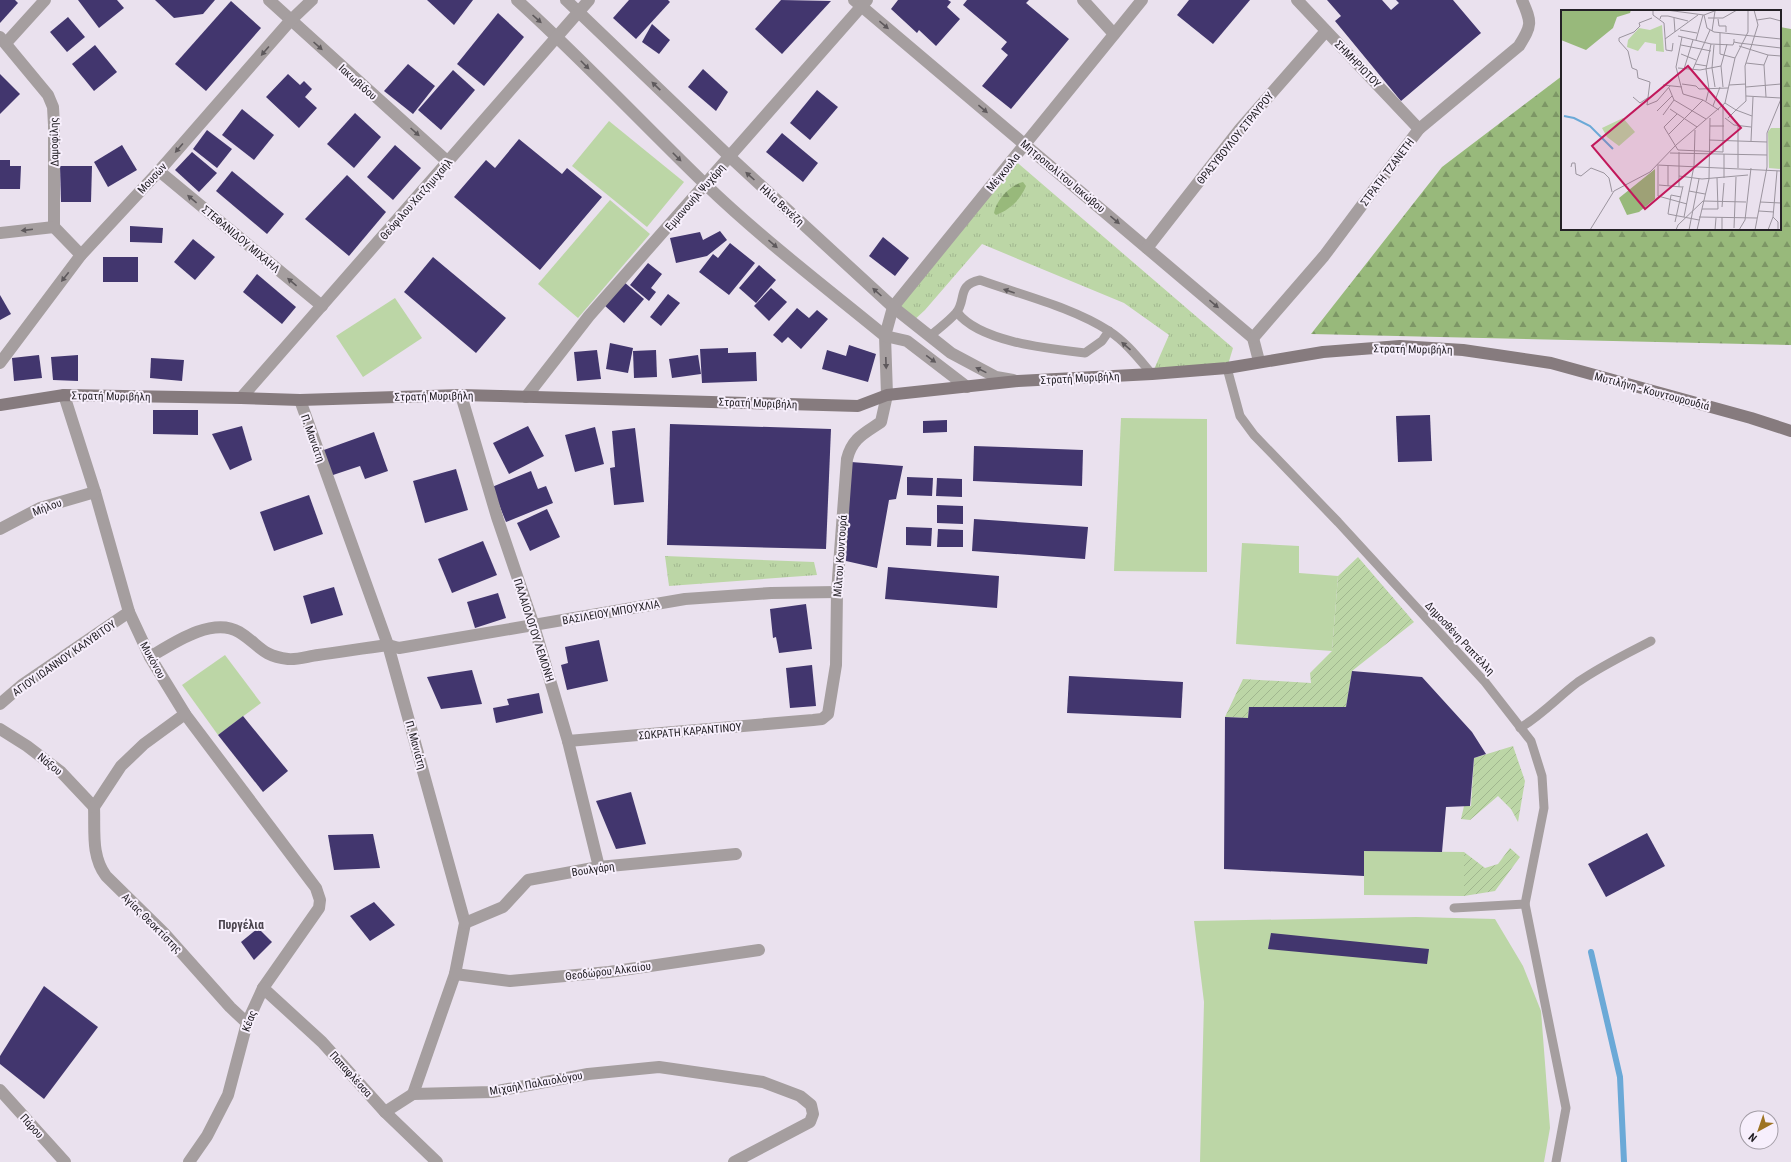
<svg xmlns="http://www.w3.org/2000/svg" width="1791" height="1162" viewBox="0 0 1791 1162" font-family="'Roboto Condensed',sans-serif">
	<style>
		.grass { fill: url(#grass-tufts) }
		.forest { fill: url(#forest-firs) }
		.park { fill: #bcd6a6 }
		.garden { fill: url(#garden-furrows) }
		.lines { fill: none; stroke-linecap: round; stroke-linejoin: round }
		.stream { stroke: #6ba9d7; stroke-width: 6 }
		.building { fill: #42366e }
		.lane { stroke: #a59e9f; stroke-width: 9 }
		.street { stroke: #a59e9f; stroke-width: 12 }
		.secondary { stroke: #867b7e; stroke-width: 12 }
		.oneway { fill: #5e595c }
		.labels { text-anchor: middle; stroke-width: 4; stroke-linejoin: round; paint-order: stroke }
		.street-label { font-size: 11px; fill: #242126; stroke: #f7effc }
		.neighbourhood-label { font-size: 12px; font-weight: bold; fill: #4b444e; stroke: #f7effc }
		.inset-river { fill: none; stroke: #6ba9d7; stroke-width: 2 }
		.inset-road { fill: none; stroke: #9b949e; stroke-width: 1 }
		.view { fill: #c2185b; fill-opacity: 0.15; stroke: #c2185b; stroke-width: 2 }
		.inset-edge { fill: none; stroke: #242126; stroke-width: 2 }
	</style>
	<defs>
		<pattern id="grass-tufts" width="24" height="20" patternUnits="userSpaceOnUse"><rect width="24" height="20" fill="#bcd6a6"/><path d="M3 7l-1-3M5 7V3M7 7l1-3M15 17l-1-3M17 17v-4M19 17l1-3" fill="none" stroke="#a1b78f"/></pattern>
		<pattern id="forest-firs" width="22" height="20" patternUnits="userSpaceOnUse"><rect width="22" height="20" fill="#98b97b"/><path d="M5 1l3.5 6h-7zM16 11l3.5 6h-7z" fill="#7c9665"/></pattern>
		<pattern id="garden-furrows" width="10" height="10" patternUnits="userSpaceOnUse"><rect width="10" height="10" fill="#bcd6a6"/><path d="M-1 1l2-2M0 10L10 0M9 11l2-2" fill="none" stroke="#a1b78f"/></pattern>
	</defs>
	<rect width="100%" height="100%" fill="#eae1ee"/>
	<g class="grass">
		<polygon points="1013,159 1233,348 1227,368 1152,374 1169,335 1124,303 982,244 925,310 912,322 893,307"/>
		<polygon points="665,556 814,562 817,575 669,586"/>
	</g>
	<g class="forest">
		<polygon points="1596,9 1677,11 1594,11"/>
		<polygon points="1780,27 1791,29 1791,345 1311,334 1442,167 1562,76 1562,229 1780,229"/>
		<path d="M1023,182L1026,186C1020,200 1011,209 996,215L994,213C996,200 1010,185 1023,182Z"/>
	</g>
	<g class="park">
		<polygon points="609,121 684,182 647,227 572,166"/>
		<polygon points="610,200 650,234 578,318 538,284"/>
		<polygon points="395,298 422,338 363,377 336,336"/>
		<polygon points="1121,418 1207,419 1207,572 1114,571"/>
		<polygon points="1242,543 1299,546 1299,573 1338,576 1332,651 1236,644"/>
		<polygon points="225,655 261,703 218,735 182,685"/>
		<polygon points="1364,851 1464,852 1464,896 1364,895"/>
		<polygon points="1416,917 1495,919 1523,966 1541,1011 1550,1128 1544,1162 1200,1162 1204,1002 1194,921"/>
	</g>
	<g class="garden">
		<polygon points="1358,557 1414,622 1352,671 1346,707 1249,707 1248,718 1225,717 1243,679 1311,683 1310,673 1332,651 1338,576"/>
		<polygon points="1513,746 1525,781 1518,822 1511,809 1498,796 1470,820 1461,819 1464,806 1471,806 1474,758"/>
		<polygon points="1510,848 1520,857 1495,891 1464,896 1464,852 1485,868 1498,864"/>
	</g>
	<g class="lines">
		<polyline class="stream" points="1591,952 1620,1077 1624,1162"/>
	</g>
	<g class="building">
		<polygon points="0,0 15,0 18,3 0,23"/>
		<polygon points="78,0 117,0 124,8 99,28"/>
		<polygon points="155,0 215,0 203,14 174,18"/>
		<polygon points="427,0 473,0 454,25"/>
		<polygon points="629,0 668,0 670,2 636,39 613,18"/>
		<polygon points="781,0 831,1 782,54 755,29"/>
		<polygon points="898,0 948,0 951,2 947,7 960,19 936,46 919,30 917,33 891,9"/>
		<polygon points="967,0 1029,0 1026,3 1069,39 1011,109 982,86 1008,55 1001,49 1007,42 963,5"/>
		<polygon points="1189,0 1250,0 1213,44 1177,15"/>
		<polygon points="1327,0 1382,0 1391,10 1399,3 1396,0 1453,0 1481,33 1401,101 1335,21 1341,16"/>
		<polygon points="231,1 261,28 206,91 175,64"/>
		<polygon points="498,13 524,37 484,86 457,64"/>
		<polygon points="68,17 85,37 67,52 50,32"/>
		<polygon points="652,24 670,40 659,54 642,42"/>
		<polygon points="95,45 117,72 94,91 72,64"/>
		<polygon points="408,64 435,86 413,114 384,91"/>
		<polygon points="703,69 728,92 716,111 688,87"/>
		<polygon points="453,70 475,90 441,130 418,110"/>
		<polygon points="0,74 20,94 0,114"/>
		<polygon points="288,74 300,85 304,81 312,89 305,97 317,108 299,128 266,97"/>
		<polygon points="817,90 838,107 810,140 790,123"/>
		<polygon points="242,109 274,135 254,160 222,135"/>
		<polygon points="355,113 381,137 354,168 327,144"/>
		<polygon points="207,130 232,149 217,168 193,149"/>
		<polygon points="782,133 818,163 803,182 766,152"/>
		<polygon points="519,139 562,174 567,168 602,197 540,270 454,197 486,160 495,168"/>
		<polygon points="122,145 137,170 108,187 94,162"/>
		<polygon points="395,145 421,168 393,200 367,177"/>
		<polygon points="192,152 217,173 199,192 175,170"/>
		<polygon points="0,160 10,160 10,166 21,166 20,189 0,189"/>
		<polygon points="60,166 92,166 91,202 61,202"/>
		<polygon points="232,171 284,214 267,234 216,191"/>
		<polygon points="347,175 386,212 349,256 305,219"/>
		<polygon points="130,226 163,228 162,243 130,242"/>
		<polygon points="720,231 727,240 707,256 676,263 670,238 700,232 703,240"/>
		<polygon points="883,237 909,258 895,276 869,256"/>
		<polygon points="193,239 215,257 195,280 174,262"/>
		<polygon points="730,243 755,263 729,295 699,272 713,254 718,258"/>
		<rect x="103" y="257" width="35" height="25"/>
		<polygon points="433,257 506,318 476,353 404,292"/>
		<polygon points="648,263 662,274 651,288 656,292 649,301 630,285"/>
		<polygon points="759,265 776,280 756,303 739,288"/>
		<polygon points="257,274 296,307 282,324 243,292"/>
		<polygon points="624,282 644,299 624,323 604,305"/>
		<polygon points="771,288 787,302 769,321 754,306"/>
		<polygon points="668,294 680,303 661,326 650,317"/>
		<polygon points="0,295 11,314 0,320"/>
		<polygon points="797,308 809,318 817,310 828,319 801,349 788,337 782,343 773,335"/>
		<polygon points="610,343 633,348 628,373 606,369"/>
		<polygon points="849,345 876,354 868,382 822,369 827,350 846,356"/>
		<polygon points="728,348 728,353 756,352 757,381 702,383 700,349"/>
		<polygon points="597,350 601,379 577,381 574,352"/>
		<polygon points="656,350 657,377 634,378 633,351"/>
		<polygon points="39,355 42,378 14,381 12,358"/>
		<polygon points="78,355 78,381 53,380 51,357"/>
		<polygon points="698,355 701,374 672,378 669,359"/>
		<polygon points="151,358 184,360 182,381 150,378"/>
		<polygon points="153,410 198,410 198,435 153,434"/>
		<polygon points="1430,415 1432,461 1398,462 1396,416"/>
		<polygon points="947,420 947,432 923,433 923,421"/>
		<polygon points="670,424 831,429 826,549 667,545"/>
		<polygon points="242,426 252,460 230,470 212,434"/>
		<polygon points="528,426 544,456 509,474 493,443"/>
		<polygon points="595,427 604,464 575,472 565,435"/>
		<polygon points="635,428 644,502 614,505 610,468 615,467 612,431"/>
		<polygon points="374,432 388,471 365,479 360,466 330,476 321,451"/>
		<polygon points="974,446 1083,450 1082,486 973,481"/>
		<polygon points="851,462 903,466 896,499 889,500 877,568 846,561"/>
		<polygon points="456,469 468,510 425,523 413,481"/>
		<polygon points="531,471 538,489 546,486 553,503 506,522 492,487"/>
		<polygon points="907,477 933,478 932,496 907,495"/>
		<polygon points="937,478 962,479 962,497 936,496"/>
		<polygon points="309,495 323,534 274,551 260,512"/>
		<polygon points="937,505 963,506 963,524 937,523"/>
		<polygon points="547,509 560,537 530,551 517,523"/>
		<polygon points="974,519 1088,527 1085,559 972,551"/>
		<polygon points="906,527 932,528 931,546 906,545"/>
		<polygon points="938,529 963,530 963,547 937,547"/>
		<polygon points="483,541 497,575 452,593 438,559"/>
		<polygon points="888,567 999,576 997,608 885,599"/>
		<polygon points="334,587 343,615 311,624 303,596"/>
		<polygon points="498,593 506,618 475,628 467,602"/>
		<polygon points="806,604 812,649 779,653 776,637 773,638 770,609"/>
		<polygon points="599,640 608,681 567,690 561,665 568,663 565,647"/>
		<polygon points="812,665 816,706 790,708 786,668"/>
		<polygon points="472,670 482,704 441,709 427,677"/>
		<polygon points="1352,671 1422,677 1472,732 1486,754 1474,758 1470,806 1446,807 1442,852 1364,851 1364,876 1224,869 1225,717 1248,718 1249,707 1346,707"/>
		<polygon points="1069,676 1183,682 1181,718 1067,713"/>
		<polygon points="539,693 543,713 496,723 493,708 509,705 507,699"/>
		<polygon points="243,716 288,771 263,792 218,735"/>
		<polygon points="631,792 646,844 616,849 596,801"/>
		<polygon points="1647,833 1665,866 1606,897 1588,864"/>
		<polygon points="373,834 380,868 334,870 328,835"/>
		<polygon points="374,902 395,925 370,941 350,916"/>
		<polygon points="258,928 272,942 254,960 241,942"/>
		<polygon points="1271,933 1429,949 1427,964 1268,949"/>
		<polygon points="44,986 98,1027 44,1099 0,1064 0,1056"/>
	</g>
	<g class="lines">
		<g class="lane">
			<path d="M957,312C979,342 1050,349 1085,353L1102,341L1109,331"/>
			<path d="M930,336C938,329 948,322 956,313C967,300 956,285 980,280C1021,295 1072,307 1109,331C1126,342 1139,359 1152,374"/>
			<polyline points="1227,368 1240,416 1254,435 1338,522 1485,682 1531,741 1542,776 1544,808 1525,904 1454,908"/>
			<path d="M1520,728C1542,715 1558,697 1578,682C1601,666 1626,654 1651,641"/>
			<polyline points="1525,904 1566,1108 1556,1162"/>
		</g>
		<g class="street">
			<polyline points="269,0 448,162"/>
			<path d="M517,0C582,59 642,123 705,184C761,238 824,286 885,336L887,395L881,422C865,433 852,438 847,459L837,592L836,665L828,714L822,719L813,720L568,741"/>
			<polyline points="566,0 730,157 893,307 951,353 996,377 1013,380"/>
			<polyline points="854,0 1253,338 1259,361"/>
			<polyline points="1083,0 1114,34"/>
			<polyline points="1297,0 1419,129"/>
			<polyline points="0,37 48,95 53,107 54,125 54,227 81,255"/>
			<polyline points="6,43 45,0"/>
			<polyline points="159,171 322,306"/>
			<polyline points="0,233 54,227"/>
			<polyline points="1147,248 1240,129 1326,31"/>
			<path d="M1253,338L1324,256L1419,129L1519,46C1532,25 1532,23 1522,0"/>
			<polyline points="0,363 81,255 159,171 290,21 312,0"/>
			<polyline points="967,387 907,341 885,336 893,307 1142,0"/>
			<polyline points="64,395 95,492 129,612 150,657 185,714 316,888 320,900 319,908 263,988 247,1023 228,1095 207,1136 189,1162"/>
			<polyline points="461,395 497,517 534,626 568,741 599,867"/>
			<polyline points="526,397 589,316 867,0"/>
			<polyline points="241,398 589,0"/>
			<polyline points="300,400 388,645 465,923 455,974 413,1094"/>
			<polyline points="0,529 40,508 95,492"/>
			<path d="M150,657C172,644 212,616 239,632C259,644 261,656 288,659C297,660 309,656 318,655C341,652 364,648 388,645L399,648L685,599L771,593L837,592"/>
			<polyline points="0,704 22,685 129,612"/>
			<polyline points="0,729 27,746 61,772 94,807"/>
			<path d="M94,807C95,831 91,856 106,876L164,933L230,1007L247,1023"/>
			<polyline points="94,807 121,766 144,744 185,714"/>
			<polyline points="465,923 503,907 528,880 599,867 736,854"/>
			<polyline points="455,974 510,981 609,972 759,950"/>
			<polyline points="263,988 322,1042 385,1112 437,1162"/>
			<polyline points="0,1090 65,1162"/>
			<polyline points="385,1112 413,1094 492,1092 588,1074 659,1067 763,1082 800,1096 811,1105 813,1114 810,1122 734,1162"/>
		</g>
		<polyline class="secondary" points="0,405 64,395 241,398 300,400 461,395 858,406 887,395 1018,381 1152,374 1227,368 1323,352 1400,346 1463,350 1551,363 1751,418 1791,431"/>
	</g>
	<defs><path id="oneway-solid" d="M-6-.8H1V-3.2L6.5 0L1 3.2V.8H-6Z"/></defs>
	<g class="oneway">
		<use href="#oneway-solid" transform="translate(537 19) rotate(42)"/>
		<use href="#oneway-solid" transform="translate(884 25) rotate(40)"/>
		<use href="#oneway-solid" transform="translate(318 46) rotate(42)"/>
		<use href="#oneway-solid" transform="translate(265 51) rotate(131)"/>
		<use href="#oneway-solid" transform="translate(585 65) rotate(45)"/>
		<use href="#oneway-solid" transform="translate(656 86) rotate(-136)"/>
		<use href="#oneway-solid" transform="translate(983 109) rotate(40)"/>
		<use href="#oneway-solid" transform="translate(415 132) rotate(42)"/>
		<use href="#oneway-solid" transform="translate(179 148) rotate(131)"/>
		<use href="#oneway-solid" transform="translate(677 157) rotate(45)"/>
		<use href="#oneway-solid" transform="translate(750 176) rotate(-138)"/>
		<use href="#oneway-solid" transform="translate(192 199) rotate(-140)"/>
		<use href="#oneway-solid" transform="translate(1115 220) rotate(40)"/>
		<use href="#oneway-solid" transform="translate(27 230) rotate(173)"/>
		<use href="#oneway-solid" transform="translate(773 244) rotate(41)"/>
		<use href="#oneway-solid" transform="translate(65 277) rotate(128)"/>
		<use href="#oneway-solid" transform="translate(292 282) rotate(-140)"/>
		<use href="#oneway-solid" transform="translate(1009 291) rotate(-161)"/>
		<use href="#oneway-solid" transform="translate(877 292) rotate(-138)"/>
		<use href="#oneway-solid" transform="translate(1214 304) rotate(40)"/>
		<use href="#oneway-solid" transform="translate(1126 346) rotate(-139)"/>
		<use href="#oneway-solid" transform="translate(931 359) rotate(36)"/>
		<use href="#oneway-solid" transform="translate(886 363) rotate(88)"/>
		<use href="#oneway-solid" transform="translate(981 370) rotate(-154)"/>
	</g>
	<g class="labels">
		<g class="street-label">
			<text transform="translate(1358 64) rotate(46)" y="4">ΣΗΜΗΡΙΩΤΟΥ</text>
			<text transform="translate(358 82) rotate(42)" y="4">Ιακωβίδου</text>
			<text transform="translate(1235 138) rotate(-51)" y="4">ΘΡΑΣΥΒΟΥΛΟΥ ΣΤΡΑΥΡΟΥ</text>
			<text transform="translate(54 142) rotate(-91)" y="4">Δαμοφίλης</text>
			<text transform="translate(1003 172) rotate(-51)" y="4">Μέγκουλα</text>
			<text transform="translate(1387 172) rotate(-53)" y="4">ΣΤΡΑΤΗ ΤΖΑΝΕΤΗ</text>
			<text transform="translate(1063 176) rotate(40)" y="4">Μητροπολίτου Ιακώβου</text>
			<text transform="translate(152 178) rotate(-48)" y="4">Μουσών</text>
			<text transform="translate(695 197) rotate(-49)" y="4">Εμμανουήλ Ψυχάρη</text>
			<text transform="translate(416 199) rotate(-49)" y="4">Θεόφιλου Χατζημιχαήλ</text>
			<text transform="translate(782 205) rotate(42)" y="4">Ηλία Βενέζη</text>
			<text transform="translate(241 239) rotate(40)" y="4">ΣΤΕΦΑΝΙΔΟΥ ΜΙΧΑΗΛ</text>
			<text transform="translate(1413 349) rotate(1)" y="4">Στρατή Μυριβήλη</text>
			<text transform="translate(1080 378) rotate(-3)" y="4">Στρατή Μυριβήλη</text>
			<text transform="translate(1652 391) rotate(15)" y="4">Μυτιλήνη - Κουντουρουδιά</text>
			<text transform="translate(111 396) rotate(1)" y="4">Στρατή Μυριβήλη</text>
			<text transform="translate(434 396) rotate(-1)" y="4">Στρατή Μυριβήλη</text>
			<text transform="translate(758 403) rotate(2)" y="4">Στρατή Μυριβήλη</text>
			<text transform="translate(313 438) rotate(70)" y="4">Π. Μανιάτη</text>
			<text transform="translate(47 507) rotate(-20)" y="4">Μήλου</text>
			<text transform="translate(840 556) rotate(-86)" y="4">Μίλτου Κουντουρά</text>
			<text transform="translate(611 612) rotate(-10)" y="4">ΒΑΣΙΛΕΙΟΥ ΜΠΟΥΧΛΙΑ</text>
			<text transform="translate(534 630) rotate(72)" y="4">ΠΑΛΑΙΟΛΟΓΟΥ ΛΕΜΟΝΗ</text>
			<text transform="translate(1460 638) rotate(47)" y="4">Δημοσθένη Ραπτέλλη</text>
			<text transform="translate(64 658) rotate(-35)" y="4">ΑΓΙΟΥ ΙΩΑΝΝΟΥ ΚΑΛΥΒΙΤΟΥ</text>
			<text transform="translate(153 660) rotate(61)" y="4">Μυκόνου</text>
			<text transform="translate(690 731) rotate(-5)" y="4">ΣΩΚΡΑΤΗ ΚΑΡΑΝΤΙΝΟΥ</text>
			<text transform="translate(416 745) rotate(74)" y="4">Π. Μανιάτη</text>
			<text transform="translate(50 764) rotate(39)" y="4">Νάξου</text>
			<text transform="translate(593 869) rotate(-9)" y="4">Βουλγάρη</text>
			<text transform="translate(152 923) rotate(45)" y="4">Αγίας Θεοκτίστης</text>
			<text transform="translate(608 971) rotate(-7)" y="4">Θεοδώρου Αλκαίου</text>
			<text transform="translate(249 1021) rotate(-70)" y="4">Κέας</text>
			<text transform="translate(351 1074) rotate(48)" y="4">Παπαφλέσσα</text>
			<text transform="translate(536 1083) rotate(-10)" y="4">Μιχαήλ Παλαιολόγου</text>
			<text transform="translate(32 1126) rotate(48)" y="4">Πάρου</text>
		</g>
		<g class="neighbourhood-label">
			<text x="241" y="929">Πυργέλια</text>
		</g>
	</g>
	<g transform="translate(1561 10)">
		<rect width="220" height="220" fill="#eae1ee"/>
		<path d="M0,0H70L69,3L56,7L52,18L25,40L0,30ZM94,159V189L78,202L66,205L58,188Z" fill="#98b97b"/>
		<path d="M101,15L103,42L95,41V34L84,32L77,41L66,37L67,30L78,18L89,20Z" fill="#bcd6a6"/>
		<path d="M62,108L74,122L58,136L46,127L41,118ZM210,118H220V159L208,158L207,122Z" fill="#bcd6a6"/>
		<path class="inset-river" d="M3,106L13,108L29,116L52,139"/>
		<path class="inset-road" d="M92,0V5L103,13L105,40L111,41L112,33M105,0L143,5L156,0M143,5L146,18L153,22L220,29M91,8L78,13L79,16L73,22L58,28V31L67,41L71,58L76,60L77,68L89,72L86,95L96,91L109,76M113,8L114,22M147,8H162L176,0M99,9L100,6H107L127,11M157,9L158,16H165V22M196,10L209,8L220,11M119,20L136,23M151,21L154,1M159,23V44L174,48M117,26L150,34L172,35L173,32M121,27L115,57L122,84L142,90L158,100M104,29L137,5M173,29V32L178,33L220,38M135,30L142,5M120,35L150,41M153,35L151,58L154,77M178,36L207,45L220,46M120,44L135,50M185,53L203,55M134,54L146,56M117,58L139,60L160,56M123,59L132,30M132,59L149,20M121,74L135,76L138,79M102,75L121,77M168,75L185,74M162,77L160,56L166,34M185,77L220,74M108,78L113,90L145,109M138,79L167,78M185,86L220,88M72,87L79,93L88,87M205,87L203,55L207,45M145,91L148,79L145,59L150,34M164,93L175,100L185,91L184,56L197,15L193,0M152,96L159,77M109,99L136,117M96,101L111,86M116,104L103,117L117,140L162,142V95M102,105L113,90M164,108L173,115L190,117M167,108L175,100L191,106M149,116H163M108,124L142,90M148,130L206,132M190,131L192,87M118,142V177M109,143L206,145M96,155L220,161M97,156V186L126,194M107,156V176M10,157L11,153H14L15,164L20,166L30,158L43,163L48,168L51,182M177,158V116M118,166L141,169L187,165M163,168V144M98,175L121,177M128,181L144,184M120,187L110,185L107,204L138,210M199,192L220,193M161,197L163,173M141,199H157L156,168M198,201L213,202M123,207L133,156L134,120M138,207L196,208M212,207L216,161M212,207L217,212V220M114,212L122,176M173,218L175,167M29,220L53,181L89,162L115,135L164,93L174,48L187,22V0M115,220L117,215L142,191L185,192M128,220L138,169M136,220L148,169L149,108M154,220L155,208M161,220V207M178,220L184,210L190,158M194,220L206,157V123L220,89M207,220L212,207"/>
		<path class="view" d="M127,56L180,118L84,199L31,136Z"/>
		<rect width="220" height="220" class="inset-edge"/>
	</g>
	<g transform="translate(1759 1130) rotate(220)"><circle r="19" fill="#f7effc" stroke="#a39da6"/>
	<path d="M0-3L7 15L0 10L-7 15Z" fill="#9e7422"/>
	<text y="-6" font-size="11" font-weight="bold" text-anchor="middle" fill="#242126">N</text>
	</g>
</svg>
